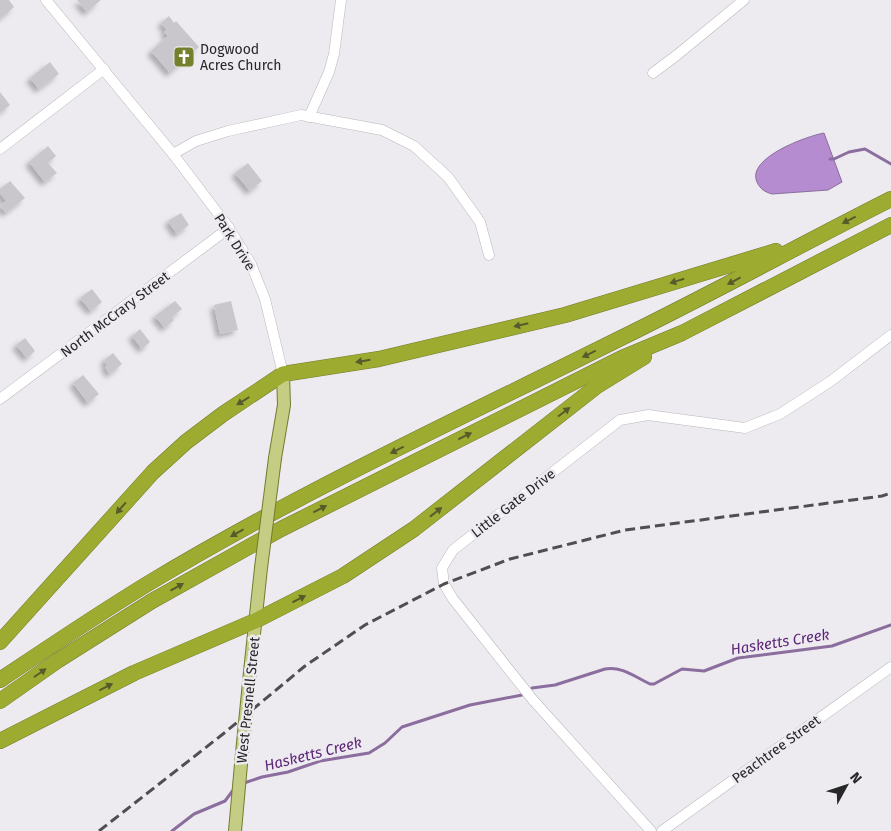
<svg xmlns="http://www.w3.org/2000/svg" width="891" height="831" viewBox="0 0 891 831" font-family="'Fira Sans',sans-serif">
	<style>
		.water { fill: #b68cd0; stroke: #8b6d9e }
		.lines { fill: none; stroke-linecap: round; stroke-linejoin: round }
		.stream { stroke: #8b6d9e; stroke-width: 3 }
		.building { fill: #cac7cc; filter: url(#shadow) }
		.minor-casing { stroke: #bab7bc; stroke-width: 11 }
		.major-casing { stroke: #747c2d; stroke-width: 14 }
		.highway-casing { stroke: #747c2d; stroke-width: 16 }
		.minor { stroke: #fff; stroke-width: 10 }
		.major { stroke: #c4cd83; stroke-width: 12 }
		.highway { stroke: #9dab30; stroke-width: 15 }
		.rail { stroke: #504e51; stroke-width: 3; stroke-dasharray: 10 5; stroke-linecap: butt }
		.major-bridge-casing { stroke: #747c2d; stroke-width: 14; stroke-linecap: butt }
		.major-bridge { stroke: #c4cd83; stroke-width: 12 }
		.oneway { fill: #565b2b }
		.labels { text-anchor: middle; stroke-width: 5; stroke-linejoin: round; paint-order: stroke }
		.poi-label { font-size: 14px; fill: #272628; stroke: #edeaf0; text-anchor: start }
		.street-label { font-size: 14px; fill: #272628; stroke: #edeaf0 }
		.water-label { font-size: 15px; font-style: italic; fill: #5b2677; stroke: #edeaf0 }
	</style>
	<defs>
		<filter id="shadow"><feDropShadow dx="-4" dy="4" stdDeviation="2.5" flood-color="#0004"/></filter>
	</defs>
	<rect width="100%" height="100%" fill="#edeaf0"/>
	<path class="water" d="M824,133L842,182L828,190L772,194C765,192 760,189 757,182C746,158 807,136 824,133Z"/>
	<g class="lines">
		<g class="stream">
			<polyline points="830,159 834,159 849,152 865,149 891,164"/>
			<path d="M532,688L555,685L605,669C622,666 635,677 650,684H654L682,669L704,671L738,658L832,646L891,625"/>
			<polyline points="244,783 262,777 288,772 320,761 369,753 385,743 402,727 470,705 522,695"/>
			<polyline points="172,831 194,814 225,801 234,789"/>
		</g>
	</g>
	<g class="building">
		<polygon points="0,0 9,0 14,7 0,19"/>
		<polygon points="77,0 101,0 87,12"/>
		<polygon points="169,16 174,23 176,21 199,47 170,73 151,51 168,36 164,32 167,30 161,23"/>
		<polygon points="50,62 59,74 39,89 30,78"/>
		<polygon points="0,92 10,105 0,113"/>
		<polygon points="48,146 56,156 48,163 57,173 45,182 29,162"/>
		<polygon points="248,163 262,181 250,191 235,173"/>
		<polygon points="10,181 25,198 6,213 0,206 6,201 0,193 0,189"/>
		<polygon points="181,213 189,225 177,234 168,221"/>
		<polygon points="92,289 102,302 91,311 80,298"/>
		<polygon points="175,301 182,309 172,317 174,320 165,328 155,316"/>
		<polygon points="231,301 238,330 220,334 214,305"/>
		<polygon points="140,329 150,342 142,349 132,336"/>
		<polygon points="25,338 35,351 27,358 16,345"/>
		<polygon points="113,353 122,364 110,374 105,367 107,365 104,360"/>
		<polygon points="83,375 99,394 88,403 73,383"/>
	</g>
	<g class="lines">
		<g class="minor-casing">
			<g id="minor">
				<polyline points="46,0 173,154 229,228 251,264 265,299 283,374"/>
				<polyline points="653,73 677,55 744,0"/>
				<polyline points="309,117 329,72 334,54 341,0"/>
				<polyline points="0,149 104,69"/>
				<polyline points="173,154 196,141 228,131 301,115 382,130 414,146 448,177 480,222 489,255"/>
				<polyline points="0,399 229,228"/>
				<polyline points="651,831 533,700 453,599 444,584 442,568 453,550 620,420 648,415 745,428 780,414 831,381 891,335"/>
				<polyline points="662,831 891,667"/>
			</g>
		</g>
		<g class="major-casing">
			<g id="major">
				<polyline points="275,458 284,405 283,374"/>
				<polyline points="251,662 261,568"/>
				<polyline points="235,831 242,753"/>
			</g>
		</g>
		<g class="highway-casing">
			<g id="highway">
				<polyline points="0,642 153,472 186,442 223,414 283,374 379,359 565,315 776,251"/>
				<path d="M0,680C49,647 98,614 149,583C300,492 461,418 619,339C711,294 800,245 891,199"/>
				<polyline points="0,701 57,661 152,601 281,529 622,358 682,333 891,225"/>
				<polyline points="0,741 134,673 255,621 343,576 414,529 597,386 644,357"/>
			</g>
		</g>
		<use href="#minor" class="minor"/>
		<use href="#major" class="major"/>
		<use href="#highway" class="highway"/>
		<polyline class="rail" points="99,831 223,734 305,666 365,625 444,584 510,559 625,530 882,496 891,493"/>
		<g class="major-bridge-casing">
			<g id="major-bridge">
				<polyline points="261,568 275,458"/>
				<polyline points="242,753 251,662"/>
			</g>
		</g>
		<use href="#major-bridge" class="major-bridge"/>
	</g>
	<defs><path id="oneway-solid" d="M-6-.8H1V-3.2L6.5 0L1 3.2V.8H-6Z" transform="scale(1.25)"/></defs>
	<g class="oneway">
		<use href="#oneway-solid" transform="translate(849 220) rotate(153)"/>
		<use href="#oneway-solid" transform="translate(677 281) rotate(163)"/>
		<use href="#oneway-solid" transform="translate(734 281) rotate(152)"/>
		<use href="#oneway-solid" transform="translate(521 325) rotate(167)"/>
		<use href="#oneway-solid" transform="translate(589 354) rotate(154)"/>
		<use href="#oneway-solid" transform="translate(363 361) rotate(171)"/>
		<use href="#oneway-solid" transform="translate(243 401) rotate(148)"/>
		<use href="#oneway-solid" transform="translate(564 412) rotate(-37)"/>
		<use href="#oneway-solid" transform="translate(465 436) rotate(-26)"/>
		<use href="#oneway-solid" transform="translate(397 450) rotate(153)"/>
		<use href="#oneway-solid" transform="translate(121 508) rotate(131)"/>
		<use href="#oneway-solid" transform="translate(320 509) rotate(-27)"/>
		<use href="#oneway-solid" transform="translate(436 512) rotate(-38)"/>
		<use href="#oneway-solid" transform="translate(237 533) rotate(151)"/>
		<use href="#oneway-solid" transform="translate(177 587) rotate(-29)"/>
		<use href="#oneway-solid" transform="translate(299 599) rotate(-27)"/>
		<use href="#oneway-solid" transform="translate(40 673) rotate(-35)"/>
		<use href="#oneway-solid" transform="translate(106 687) rotate(-27)"/>
	</g>
	<defs>
		<g id="church-square" transform="scale(1.125)"><rect x="-9" y="-9" width="18" height="18" rx="4" fill="#75802c" stroke="#edeaf0"/><path d="M-1.2-6h2.4v3.5h3.3v2.4h-3.3V6h-2.4V-.1h-3.3v-2.4h3.3Z" fill="#fff"/></g>
	</defs>
	<g fill-rule="evenodd">
		<use href="#church-square" x="184" y="57"/>
	</g>
	<g class="labels">
		<g class="poi-label">
			<text x="200" y="54">Dogwood<tspan x="200" dy="16">Acres Church</tspan></text>
		</g>
		<g class="street-label">
			<text transform="translate(235 242) rotate(58)" y="5">Park Drive</text>
			<text transform="translate(115 314) rotate(-37)" y="5">North McCrary Street</text>
			<text transform="translate(513 503) rotate(-38)" y="5">Little Gate Drive</text>
			<text transform="translate(248 700) rotate(-84)" y="5">West Presnell Street</text>
			<text transform="translate(776 749) rotate(-36)" y="5">Peachtree Street</text>
		</g>
		<g class="water-label">
			<text transform="translate(780 642) rotate(-9)" y="5">Hasketts Creek</text>
			<text transform="translate(313 754) rotate(-14)" y="5">Hasketts Creek</text>
		</g>
	</g>
	<g transform="translate(846 786) rotate(50)" stroke="#edeaf0" stroke-width="4" paint-order="stroke">
	<path d="M0-4L9 19L0 12L-9 19Z" fill="#272628"/>
	<text y="-8" font-size="14" font-weight="bold" text-anchor="middle" fill="#272628">N</text>
	</g>
</svg>
